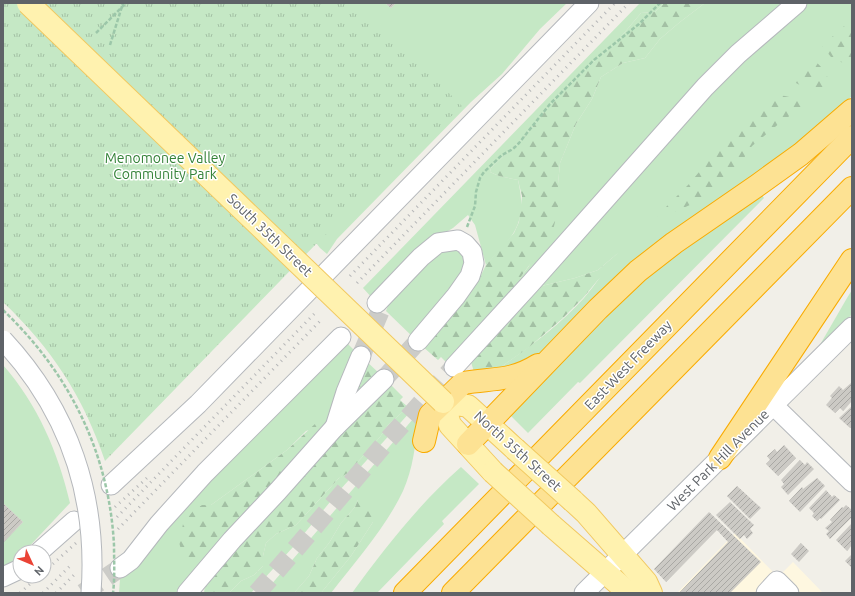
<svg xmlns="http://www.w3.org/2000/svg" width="855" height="596" viewBox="0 0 855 596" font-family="Ubuntu,sans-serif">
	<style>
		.commercial { fill: #fef7e0 }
		.grass { fill: #c5e8c5 }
		.forest { fill: url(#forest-firs) }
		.park { fill: url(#park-tufts) }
		.building { fill: url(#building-hatch) }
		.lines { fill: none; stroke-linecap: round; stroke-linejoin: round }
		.minor-tunnel { stroke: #ccccc8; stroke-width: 19; stroke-dasharray: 19 10; stroke-linecap: butt }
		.minor-casing { stroke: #b5b8bc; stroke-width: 21 }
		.major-casing { stroke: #f2c960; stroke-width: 24 }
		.highway-casing { stroke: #f9ab00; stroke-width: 24 }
		.path { stroke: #9cc7a9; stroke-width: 2.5; stroke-dasharray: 4 2; stroke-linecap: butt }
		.minor { stroke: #fff; stroke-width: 19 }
		.major { stroke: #fff2af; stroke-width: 22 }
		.highway { stroke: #fde293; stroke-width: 22 }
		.rail { stroke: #b6b7b8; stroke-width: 3; stroke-dasharray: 1 5; stroke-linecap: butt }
		.minor-bridge-casing { stroke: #b5b8bc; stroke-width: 21; stroke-linecap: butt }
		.major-bridge-casing { stroke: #f2c960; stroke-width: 24; stroke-linecap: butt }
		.path-bridge { stroke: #9cc7a9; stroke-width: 2.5; stroke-dasharray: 4 2; stroke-linecap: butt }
		.minor-bridge { stroke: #fff; stroke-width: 19 }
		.major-bridge { stroke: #fff2af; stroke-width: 22 }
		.labels { text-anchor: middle; stroke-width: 3; stroke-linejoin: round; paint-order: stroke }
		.park-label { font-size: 14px; fill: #348238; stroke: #fff }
		.street-label { font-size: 14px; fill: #5f6368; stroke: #fff }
	</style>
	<defs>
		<pattern id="forest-firs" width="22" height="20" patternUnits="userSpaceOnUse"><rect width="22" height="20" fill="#c5e8c5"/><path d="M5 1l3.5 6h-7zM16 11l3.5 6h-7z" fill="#a3c0a4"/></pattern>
		<pattern id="park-tufts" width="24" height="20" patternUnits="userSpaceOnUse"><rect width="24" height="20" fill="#c5e8c5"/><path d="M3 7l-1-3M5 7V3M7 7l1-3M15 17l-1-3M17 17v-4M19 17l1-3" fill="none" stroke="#a3c0a4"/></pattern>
		<pattern id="building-hatch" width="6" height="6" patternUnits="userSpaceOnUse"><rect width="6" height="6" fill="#cccac5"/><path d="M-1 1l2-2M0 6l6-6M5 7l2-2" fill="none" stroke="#a9a8a4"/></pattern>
	</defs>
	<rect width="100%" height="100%" fill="#f1efe8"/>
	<polygon class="commercial" points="735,533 778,577 793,562 823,593 677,593"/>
	<g class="grass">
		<polygon points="127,3 385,3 391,8 396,3 567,3 540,29 502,74 471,102 337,239 327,254 320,248"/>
		<path d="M640,3H664L655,12L641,13L619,39L560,93L525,136L491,168L490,172L499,176L518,180C528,224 514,235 486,265L475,225L468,215L453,228L441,235L374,300L363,288Z"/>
		<polygon points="705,3 790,3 521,288 520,278 529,266 558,184 560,163 576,124 592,99 601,77 623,63 645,58 660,39 680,22"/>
		<path d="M803,3H852V96L822,124L545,351L528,361L498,369C528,348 559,326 584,298C596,284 606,268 618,253L598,270L575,278L533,288L683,117Z"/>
		<polygon points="761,194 764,198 580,383 578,382 528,433 509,414 642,278"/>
		<polygon points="458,249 465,257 466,267 415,339 386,311 392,295 439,252"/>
		<polygon points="852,290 852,314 810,362 847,298"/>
		<polygon points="344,340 357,353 333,422 306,431 287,450 229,492 211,505 202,505 195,573 182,593 119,593 120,579 141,554"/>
		<path d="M3,365C38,405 58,452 70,503L24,552H20V557L14,563L3,568V543L23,522L3,503Z"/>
		<polygon points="408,407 411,411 339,491 294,546 251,593 229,593 241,581 254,575 263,566 263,556 266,543 276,534 296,525 340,477 348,473 380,437 388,425"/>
		<path d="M413,419H418C416,443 413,469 403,491C386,527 356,561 331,593H321L351,556L373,522L358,500L355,507L341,523L329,543L317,558L309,576L294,593H264Z"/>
		<path d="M461,467L479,484L442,521L444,524L377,593H352C385,548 419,504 461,467Z"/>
	</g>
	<g class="forest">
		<polygon points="664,3 705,3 680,22 660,39 645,58 623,63 601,77 592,99 576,124 560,163 558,184 558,210 552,234 520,278 521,288 447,363 441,357 438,360 422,346 471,289 481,275 486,265 514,233 519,222 522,196 518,180 499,176 490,172 491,168 525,136 560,93 619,39 641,13 655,12"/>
		<polygon points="852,19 852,58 843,63 831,57 822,46"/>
		<path d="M810,59C820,63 823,69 828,78L824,88L815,93L796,83L798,73Z"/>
		<polygon points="778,95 785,96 802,100 802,107 781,122 752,146 733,174 699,201 674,212 663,218 657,216 689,184 715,153"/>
		<polygon points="622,251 625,252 597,281 583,298 562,319 528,348 498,369 474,372 471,362 533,288 575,278 598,270 618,253"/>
		<polygon points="363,358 382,376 350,406"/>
		<polygon points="387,381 403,397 400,400 408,407 388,425 380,437 348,473 339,478 296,525 276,534 266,543 263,556 263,566 254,575 241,581 229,593 204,593 206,575"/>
		<polygon points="316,423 323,424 327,428 195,573 186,569 179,542 183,524 193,511 202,505 211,505 229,492 287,450"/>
		<polygon points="366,497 373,501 375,513 373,522 351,556 321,593 294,593 309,576 317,558 329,543 341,523 355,507 358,500"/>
	</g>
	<path class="park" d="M3,3H358L462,106L316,244L105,461C83,396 52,349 3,302Z"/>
	<g class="building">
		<polygon points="385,3 396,3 391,8"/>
		<polygon points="851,383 852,384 852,401 843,411 840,408 835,413 826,405 832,398 830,396 839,386 843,390"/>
		<polygon points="852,406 852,426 850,428 839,418"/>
		<polygon points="784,445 796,458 778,476 766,464 770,460 767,456 775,449 777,452"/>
		<polygon points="800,460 805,465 807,462 814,469 788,495 781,487 784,484 781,480"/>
		<polygon points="817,478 825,486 800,512 789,501 802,487 803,489"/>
		<polygon points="737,486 761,508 750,519 727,496"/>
		<polygon points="826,490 832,497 834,495 840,500 821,519 820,518 817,521 812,516 814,513 809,508"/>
		<polygon points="730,502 754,525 750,529 753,533 747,539 744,535 740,539 716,515"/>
		<polygon points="3,503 23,522 3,543"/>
		<polygon points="846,505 852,510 852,517 830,539 826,534 829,531 825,528 832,522 830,520 842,507 843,508"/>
		<polygon points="709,512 761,562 730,593 679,593 728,542 717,530 666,582 654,569"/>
		<polygon points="852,523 852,545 847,551 836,540"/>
		<polygon points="801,543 809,551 799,562 791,554"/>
		<polygon points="852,554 852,568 845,561"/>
	</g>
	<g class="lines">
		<g class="minor-tunnel">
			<polyline points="361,356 382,307"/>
			<polyline points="384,379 418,341"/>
			<polyline points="83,593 120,568"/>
			<polyline points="257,593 298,546 386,442 454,367"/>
		</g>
		<g class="minor-casing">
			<g id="minor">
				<polyline points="377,303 421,257 438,243 458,240 465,244 472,252 474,263 470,276 456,296 418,341"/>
				<polyline points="454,367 531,283 705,87 738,54 797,3"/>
				<polyline points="773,405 852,482"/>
				<polyline points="335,427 346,392 361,356"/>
				<polyline points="111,485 198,404 589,3"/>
				<polyline points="39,552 74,521"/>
				<polyline points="120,568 131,560 159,524 205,473 341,337"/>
				<polyline points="3,577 20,569"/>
				<polyline points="187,593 232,540 278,491 334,428 384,379"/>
				<polyline points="584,593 852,327"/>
				<polyline points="766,593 777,581 789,593"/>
			</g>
		</g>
		<g class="major-casing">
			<g id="major">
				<polyline points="493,472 450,425 443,402 468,406 515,449"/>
				<polyline points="573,501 586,513 646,582 651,593"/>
				<polyline points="551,525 629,593"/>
			</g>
		</g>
		<g class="highway-casing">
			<g id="highway">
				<path d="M424,441L430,415L463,383C492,378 511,382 538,365"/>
				<polyline points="468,444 598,309 638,271 674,243 758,185 801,154 852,110"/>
				<polyline points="720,458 852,260"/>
				<polyline points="405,593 852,137"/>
				<polyline points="453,593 852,188"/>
			</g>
		</g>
		<g class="path">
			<polyline points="96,33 126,3"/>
			<polyline points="110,45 123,3"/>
			<polyline points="467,227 475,206 476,192 480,178 484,172 502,155 513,149 519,143 550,104 594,60 639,24 660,3"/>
		</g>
		<use href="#minor" class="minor"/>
		<use href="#major" class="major"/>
		<use href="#highway" class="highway"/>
		<g class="rail">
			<polyline points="350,276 615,3"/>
			<polyline points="357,283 629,3"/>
			<polyline points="115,507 148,477"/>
			<polyline points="117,517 315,313"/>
			<polyline points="118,529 322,319"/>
			<polyline points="44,572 76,543"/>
			<polyline points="20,593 39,576"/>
			<polyline points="43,593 71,565"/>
			<polyline points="56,593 77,572"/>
		</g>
		<g class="minor-bridge-casing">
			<path id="minor-bridge" d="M3,340C69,411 98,497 91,593"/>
		</g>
		<g class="major-bridge-casing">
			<g id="major-bridge">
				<polyline points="28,3 443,402"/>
				<polyline points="515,449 573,501"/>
				<polyline points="493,472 551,525"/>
			</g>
		</g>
		<path class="path-bridge" d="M3,310C69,373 109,452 114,545C114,561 115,577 113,593"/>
		<use href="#minor-bridge" class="minor-bridge"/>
		<use href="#major-bridge" class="major-bridge"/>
	</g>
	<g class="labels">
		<g class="park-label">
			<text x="165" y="163">Menomonee Valley<tspan x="165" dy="16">Community Park</tspan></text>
		</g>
		<g class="street-label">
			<text transform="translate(270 235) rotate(44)" y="5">South 35th Street</text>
			<text transform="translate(628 365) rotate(-46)" y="5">East-West Freeway</text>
			<text transform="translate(518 451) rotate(42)" y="5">North 35th Street</text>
			<text transform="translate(718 460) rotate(-45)" y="5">West Park Hill Avenue</text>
		</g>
	</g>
	<rect width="855" height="596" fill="none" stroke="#5f6368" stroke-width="8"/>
	<g transform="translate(32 564) rotate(134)"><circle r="19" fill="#ffffff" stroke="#bfc1c3"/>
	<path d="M0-3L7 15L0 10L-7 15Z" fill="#ea4335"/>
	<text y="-6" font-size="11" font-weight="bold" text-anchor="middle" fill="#5f6368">N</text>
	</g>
</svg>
